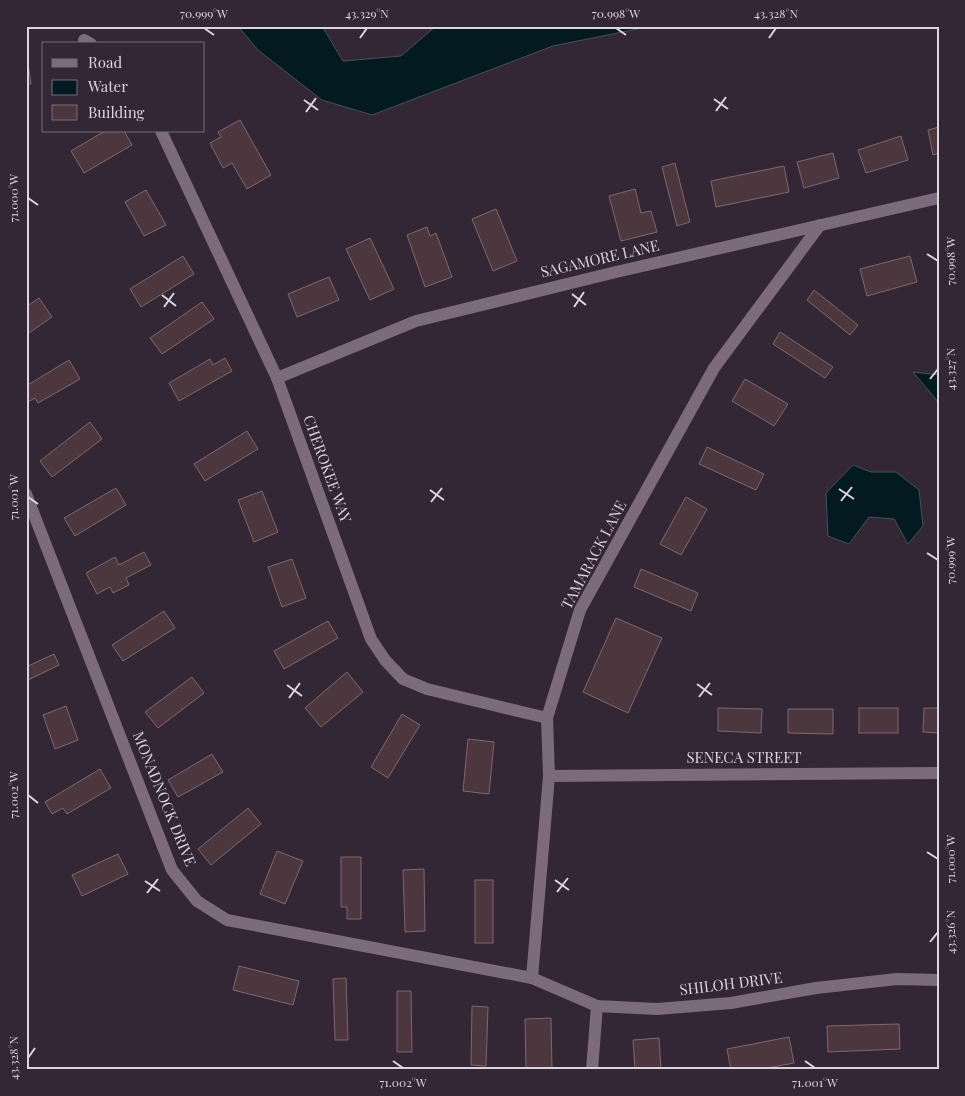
<svg xmlns="http://www.w3.org/2000/svg" width="965" height="1096" viewBox="0 0 965 1096" font-family="'Playfair Display',serif">
	<style>
		.water { fill: #031a21; stroke: #44525a }
		.building { fill: #4d373f; stroke: #7f676f }
		.lines { fill: none; stroke-linecap: round; stroke-linejoin: round }
		.minor { stroke: #7b6b7d; stroke-width: 12 }
		.ticks { fill: none; stroke: #ddd5de; stroke-width: 2 }
		.labels { text-anchor: middle; stroke-width: 4; stroke-linejoin: round; paint-order: stroke }
		.street-label { font-size: 15px; fill: #ddd5de; stroke: #332635 }
		.neatline { fill: none; stroke: #ddd5de; stroke-width: 2 }
		.ticks-label { font-size: 12px; text-anchor: middle; fill: #ddd5de }
	</style>
	<rect width="100%" height="100%" fill="#332635"/>
	<g class="water">
		<polygon points="238,26 322,26 343,61 401,56 436,26 652,26 553,46 372,115 322,100 258,50"/>
		<polygon points="913,372 939,375 939,403"/>
		<polygon points="853,465 871,472 896,472 919,490 923,526 908,544 894,519 869,517 849,544 828,536 826,493"/>
	</g>
	<g class="building">
		<polygon points="26,49 31,84 26,84"/>
		<polygon points="240,120 271,175 247,189 232,163 223,168 210,143 221,137 218,132"/>
		<polygon points="939,127 939,153 933,155 928,130"/>
		<polygon points="105,131 124,131 132,145 84,173 71,151"/>
		<polygon points="901,136 908,160 866,173 858,150"/>
		<polygon points="833,153 839,178 804,188 797,162"/>
		<polygon points="675,163 690,222 677,226 662,167"/>
		<polygon points="784,166 789,192 716,207 711,181"/>
		<polygon points="635,189 641,213 651,211 657,232 621,241 609,196"/>
		<polygon points="146,190 166,225 144,236 125,202"/>
		<polygon points="496,209 517,261 493,271 472,219"/>
		<polygon points="427,227 430,236 436,233 452,277 425,287 407,235"/>
		<polygon points="370,238 394,289 370,300 346,249"/>
		<polygon points="183,256 194,274 141,307 130,289"/>
		<polygon points="910,256 917,282 867,296 860,269"/>
		<polygon points="329,277 339,300 297,317 288,294"/>
		<polygon points="814,290 858,325 850,335 807,300"/>
		<polygon points="39,298 52,317 26,335 26,307"/>
		<polygon points="202,302 214,319 162,354 150,338"/>
		<polygon points="780,332 833,367 825,378 773,344"/>
		<polygon points="225,358 232,371 179,401 169,383 210,359 213,365"/>
		<polygon points="69,360 80,379 38,403 35,398 26,403 26,386"/>
		<polygon points="745,379 788,404 774,426 732,401"/>
		<polygon points="90,422 102,439 52,477 40,461"/>
		<polygon points="247,431 258,449 205,481 194,464"/>
		<polygon points="707,447 764,474 756,490 699,464"/>
		<polygon points="116,488 126,505 75,536 64,518"/>
		<polygon points="262,491 278,532 254,542 238,500"/>
		<polygon points="686,497 707,509 681,555 660,544"/>
		<polygon points="144,552 151,565 126,578 129,585 113,593 110,587 97,594 86,573 115,557 119,565"/>
		<polygon points="292,559 306,598 282,607 268,567"/>
		<polygon points="641,569 698,593 691,611 634,587"/>
		<polygon points="164,611 175,628 123,661 112,645"/>
		<polygon points="616,618 662,638 628,713 583,692"/>
		<polygon points="328,621 338,638 284,669 274,651"/>
		<polygon points="54,654 59,665 26,681 26,667"/>
		<polygon points="347,672 363,692 321,727 305,708"/>
		<polygon points="192,677 204,693 158,728 145,712"/>
		<polygon points="66,706 78,740 55,749 43,715"/>
		<polygon points="718,708 762,709 761,733 718,731"/>
		<rect x="859" y="708" width="39" height="25"/>
		<polygon points="924,708 939,708 939,733 923,732"/>
		<polygon points="788,709 833,709 833,734 788,733"/>
		<polygon points="402,714 420,725 388,778 371,767"/>
		<polygon points="468,739 494,742 489,794 463,791"/>
		<polygon points="212,754 223,772 178,797 168,780"/>
		<polygon points="100,769 111,788 67,814 63,808 52,814 45,802"/>
		<polygon points="248,808 261,824 211,865 198,849"/>
		<polygon points="277,851 303,861 285,904 260,894"/>
		<polygon points="118,854 128,874 82,896 72,875"/>
		<polygon points="341,857 361,857 361,919 347,919 347,907 341,907"/>
		<polygon points="424,869 425,931 405,932 403,870"/>
		<rect x="475" y="880" width="18" height="63"/>
		<polygon points="239,966 299,981 293,1005 233,990"/>
		<polygon points="346,978 348,1040 335,1040 333,979"/>
		<polygon points="397,991 411,991 412,1052 397,1052"/>
		<polygon points="472,1006 488,1007 486,1066 471,1065"/>
		<polygon points="551,1018 552,1070 526,1070 525,1019"/>
		<polygon points="899,1024 900,1049 828,1052 827,1026"/>
		<polygon points="789,1037 794,1063 757,1070 731,1070 727,1049"/>
		<polygon points="659,1038 661,1070 635,1070 633,1040"/>
	</g>
	<g class="lines">
		<g class="minor">
			<polyline points="84,40 91,44"/>
			<polyline points="161,131 277,378 371,639 385,660 403,679 427,689 547,718"/>
			<polyline points="277,378 416,321 616,272 939,198"/>
			<polyline points="26,494 172,870 197,901 227,920 532,978 597,1006 657,1009 731,1003 816,988 897,979 939,980"/>
			<polyline points="549,776 939,773"/>
			<polyline points="532,978 549,776 547,718 580,610 714,368 820,225"/>
			<polyline points="592,1070 597,1006"/>
		</g>
	</g>
	<path class="ticks" d="M204,28L214,35M616,28L626,35M360,38L367,28M769,38L776,28M714,99L728,109M304,100L318,110M716,111L726,97M306,112L316,98M28,198L38,205M927,254L938,261M572,294L586,305M162,295L176,306M164,307L174,293M574,307L584,292M930,379L938,369M839,489L854,499M430,490L444,500M28,497L38,504M841,501L852,487M431,502L442,488M927,553L938,560M697,684L712,695M287,685L302,696M699,697L710,683M289,698L300,683M28,795L38,803M927,852L938,859M555,880L569,890M145,881L160,891M557,892L568,878M147,893L158,879M930,942L938,932M28,1058L35,1048M393,1061L403,1068M805,1061L815,1068"/>
	<g class="labels">
		<g class="street-label">
			<text transform="translate(600 259) rotate(-13)" y="5">SAGAMORE LANE</text>
			<text transform="translate(327 469) rotate(70)" y="5">CHEROKEE WAY</text>
			<text transform="translate(594 555) rotate(-62)" y="5">TAMARACK LANE</text>
			<text x="744" y="763">SENECA STREET</text>
			<text transform="translate(164 799) rotate(68)" y="5">MONADNOCK DRIVE</text>
			<text transform="translate(731 984) rotate(-7)" y="5">SHILOH DRIVE</text>
		</g>
	</g>
	<rect width="965" height="1096" fill="none" stroke="#332635" stroke-width="55"/>
	<rect x="42" y="42" width="162" height="90" fill="#332635" stroke="#776c79"/>
	<rect x="52" y="59" width="25" height="8" fill="#7b6b7d" stroke="#776c79"/>
	<text x="88" y="68" font-size="15" fill="#ddd5de">Road</text>
	<rect x="52" y="80" width="25" height="15" fill="#031a21" stroke="#776c79"/>
	<text x="88" y="92" font-size="15" fill="#ddd5de">Water</text>
	<rect x="52" y="105" width="25" height="15" fill="#4d373f" stroke="#776c79"/>
	<text x="88" y="118" font-size="15" fill="#ddd5de">Building</text>
	<rect x="28" y="28" width="910" height="1040" class="neatline"/>
	<g class="ticks-label">
		<text x="204" y="18">70.999°W</text>
		<text x="367" y="18">43.329°N</text>
		<text x="616" y="18">70.998°W</text>
		<text x="776" y="18">43.328°N</text>
		<text transform="translate(14 198) rotate(-90)" y="4">71.000°W</text>
		<text transform="translate(951 261) rotate(-90)" y="4">70.998°W</text>
		<text transform="translate(951 369) rotate(-90)" y="4">43.327°N</text>
		<text transform="translate(14 497) rotate(-90)" y="4">71.001°W</text>
		<text transform="translate(951 560) rotate(-90)" y="4">70.999°W</text>
		<text transform="translate(14 795) rotate(-90)" y="4">71.002°W</text>
		<text transform="translate(951 859) rotate(-90)" y="4">71.000°W</text>
		<text transform="translate(951 932) rotate(-90)" y="4">43.326°N</text>
		<text transform="translate(14 1058) rotate(-90)" y="4">43.328°N</text>
		<text x="403" y="1087">71.002°W</text>
		<text x="815" y="1087">71.001°W</text>
	</g>
</svg>
